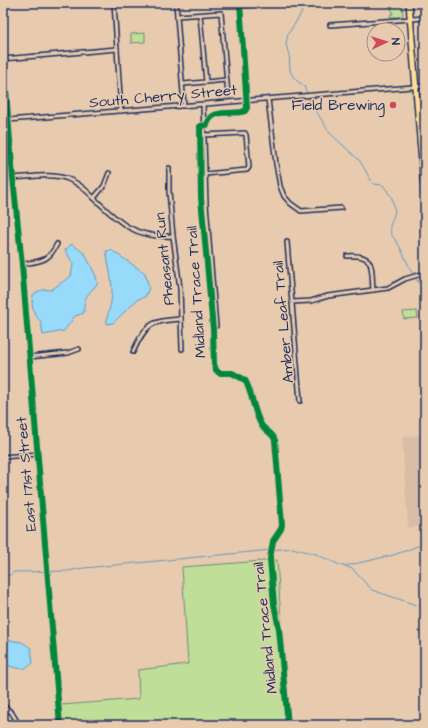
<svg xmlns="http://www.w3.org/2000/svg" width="428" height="728" viewBox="0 0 428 728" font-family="'Architects Daughter',sans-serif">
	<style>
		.built { fill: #dabda7 }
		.green { fill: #bfdf98; stroke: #6d877b }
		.water { fill: #97daf9; stroke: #6596bb }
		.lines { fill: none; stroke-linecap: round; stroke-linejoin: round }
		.stream { stroke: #6596bb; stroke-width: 1 }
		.street-casing { stroke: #1b2f5e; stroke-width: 6 }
		.primary-casing { stroke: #1b2f5e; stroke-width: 8 }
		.street { stroke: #e8cbaf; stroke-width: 3 }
		.primary { stroke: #ffdd96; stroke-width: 5 }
		.cycleway-casing { stroke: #e8cbaf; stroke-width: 8 }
		.cycleway { stroke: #00873e; stroke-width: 6 }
		.poi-dot { fill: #d1495b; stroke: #e8cbaf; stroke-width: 1.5 }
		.labels { text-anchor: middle; stroke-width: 3; stroke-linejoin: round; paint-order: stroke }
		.street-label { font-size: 15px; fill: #1b2f5e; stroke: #e8cbaf }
		.poi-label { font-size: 15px; fill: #1b2f5e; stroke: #e8cbaf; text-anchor: end }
	</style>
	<rect width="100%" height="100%" fill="#e8cbaf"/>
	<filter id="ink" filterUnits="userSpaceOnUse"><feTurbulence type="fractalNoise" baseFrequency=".025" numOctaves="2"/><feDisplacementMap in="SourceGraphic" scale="8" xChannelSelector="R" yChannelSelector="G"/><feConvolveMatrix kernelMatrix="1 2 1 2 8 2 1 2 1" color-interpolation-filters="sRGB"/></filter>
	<g filter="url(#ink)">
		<polygon class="built" points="425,435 425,526 408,528 402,437"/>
		<g class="green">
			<polygon points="240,3 267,3 267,6 241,9"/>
			<polygon points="390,3 402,3 403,17 391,17 390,15 393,14"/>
			<polygon points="145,33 145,42 131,43 131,34"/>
			<polygon points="417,311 418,318 404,319 403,312"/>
			<polygon points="277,560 288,725 63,725 61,705 139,699 138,670 188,664 182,567"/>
		</g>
		<g class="water">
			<path d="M72,244L85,254L95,274L98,283C88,295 83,296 84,313L75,316L64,331L43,335L41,322L35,315L32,304L33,295C39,290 44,289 51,290L71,276L73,264L65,250Z"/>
			<path d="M111,250L145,273L149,288L145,297L138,299L113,323L107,324C106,317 110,309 111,302C114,286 109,267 106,251Z"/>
			<path d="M3,639L22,642L31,648L33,663C24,673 14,667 3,664Z"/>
		</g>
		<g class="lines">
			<g class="stream">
				<polyline points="306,3 299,17 288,34 286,44 289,55 290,70 292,75 296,80 304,86 310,101 329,132 360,161 373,184 383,185 392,198 395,212 390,226 391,234 400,247 413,275"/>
				<polyline points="415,278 422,287 425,295"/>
				<polyline points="344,566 353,569 356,573 372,590 425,608"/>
				<polyline points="3,574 8,576 14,572 68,571 84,568 292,548 316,554 342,566 350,565 393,555 408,550 425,543"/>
			</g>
			<g class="street-casing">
				<g id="street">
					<polyline points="114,3 121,111"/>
					<polyline points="176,3 184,106"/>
					<polyline points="177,16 221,13 228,95"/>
					<polyline points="330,25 425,18"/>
					<polyline points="3,54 13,178 22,265 60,725"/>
					<polyline points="3,59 117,49"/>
					<polyline points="206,82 226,80"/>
					<polyline points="183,84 206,82 200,15"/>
					<polyline points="268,99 276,164 280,186 284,196 290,203 301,211 341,208"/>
					<polyline points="203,104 206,204 216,326"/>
					<polyline points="8,120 425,86"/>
					<polyline points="204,135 245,133 246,135 249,167 247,170 205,174"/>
					<polyline points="169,168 169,191 173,236 180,288 182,349"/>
					<path d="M13,178C31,177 52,173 68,179C79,183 87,191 95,199C119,223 137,239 173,236"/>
					<polyline points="94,198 104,186 109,173"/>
					<polyline points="287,242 300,401"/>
					<path d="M347,256C376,254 371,267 373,290"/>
					<path d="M22,264C41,261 48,262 57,244"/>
					<polyline points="292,302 311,301 328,296 388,288 405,279 425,273"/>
					<path d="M133,352C146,324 150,321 181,319"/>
					<polyline points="29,357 68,353 79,349"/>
					<polyline points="3,457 38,454"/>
					<polyline points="3,705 12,713 19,725"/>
				</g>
			</g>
			<g class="primary-casing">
				<polyline id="primary" points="409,3 425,200"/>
			</g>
			<use href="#street" class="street"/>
			<use href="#primary" class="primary"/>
			<g class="cycleway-casing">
				<g id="cycleway">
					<path d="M240,3L247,108L245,111L241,112C228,114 211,109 207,125L200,126L201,198L213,329L214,364L216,370L219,373H232L245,380C253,394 253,412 262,426C266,431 273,433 275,440L282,525L281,529L273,541L270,559L274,604L279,629L288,725"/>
					<polyline points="3,54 13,178 22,265 60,725"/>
				</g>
			</g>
			<use href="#cycleway" class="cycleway"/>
		</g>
	</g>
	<circle class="poi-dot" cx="393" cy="105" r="4"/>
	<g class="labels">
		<g class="street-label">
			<text transform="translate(163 96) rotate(-5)" y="5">South Cherry Street</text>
			<text transform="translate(164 259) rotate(-96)" y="5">Pheasant Run</text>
			<text transform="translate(196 292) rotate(-94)" y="5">Midland Trace Trail</text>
			<text transform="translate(283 322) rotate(-95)" y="5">Amber Leaf Trail</text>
			<text transform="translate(26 474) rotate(-95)" y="5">East 171st Street</text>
			<text transform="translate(265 628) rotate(-96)" y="5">Midland Trace Trail</text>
		</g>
		<g class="poi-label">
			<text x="385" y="110">Field Brewing</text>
		</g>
	</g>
	<rect width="428" height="728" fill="none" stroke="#e8cbaf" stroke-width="16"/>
	<rect x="8" y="8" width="412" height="712" fill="none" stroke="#1b2f5e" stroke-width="1.5" filter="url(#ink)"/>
	<g transform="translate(386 42) rotate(86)"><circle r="19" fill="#e8cbaf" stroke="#968d8f"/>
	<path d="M0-3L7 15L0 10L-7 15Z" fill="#d1495b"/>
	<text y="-6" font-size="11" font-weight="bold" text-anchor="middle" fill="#1b2f5e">N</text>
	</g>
</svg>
